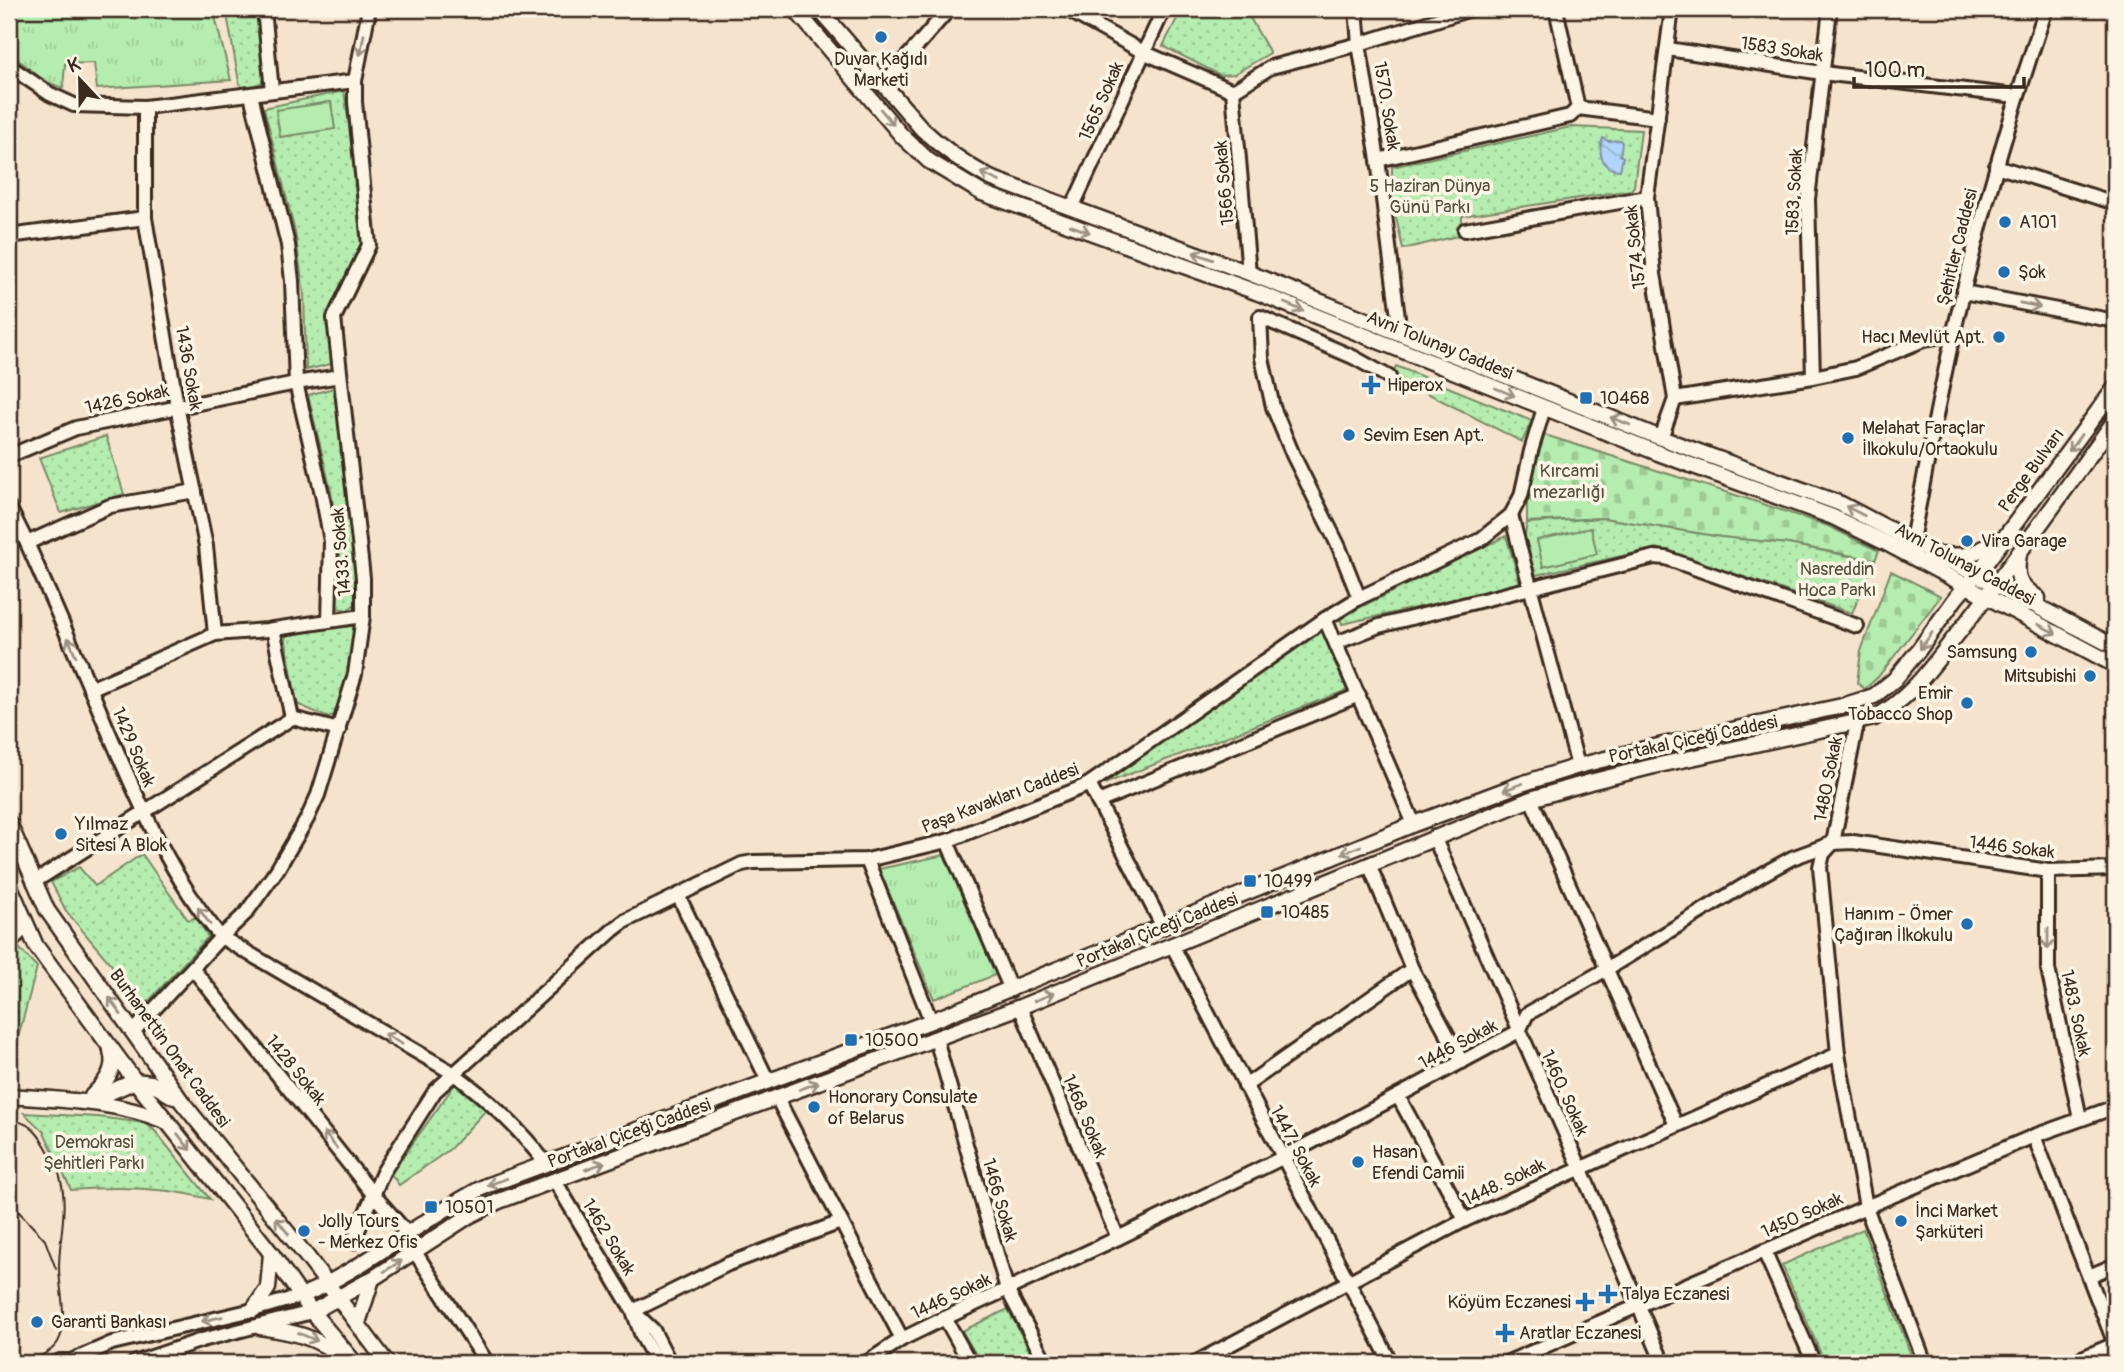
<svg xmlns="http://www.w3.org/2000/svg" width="2124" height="1372" viewBox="0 0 2124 1372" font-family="Pangolin,sans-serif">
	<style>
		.grass { fill: url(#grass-tufts); stroke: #788b66; stroke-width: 2 }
		.cemetery { fill: url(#cemetery-stones); stroke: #788b66; stroke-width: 2 }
		.park { fill: url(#park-dots); stroke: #788b66; stroke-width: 2 }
		.pitch { fill: #b5ecaf; stroke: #788b66; stroke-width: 2 }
		.water { fill: url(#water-waves); stroke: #8291a2; stroke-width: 2 }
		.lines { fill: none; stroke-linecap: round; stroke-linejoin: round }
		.minor-casing { stroke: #3b2a1e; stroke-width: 18 }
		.major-casing { stroke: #3b2a1e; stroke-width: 19 }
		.minor { stroke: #fcf5e5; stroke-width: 12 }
		.major { stroke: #fcf5e5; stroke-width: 14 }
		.tram { stroke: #3b2a1e; stroke-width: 2 }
		.oneway { stroke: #9c9082 }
		.poi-dot { fill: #1f6fb2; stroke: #fcf5e5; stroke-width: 2.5 }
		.labels { text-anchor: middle; stroke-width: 7; stroke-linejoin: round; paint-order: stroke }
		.street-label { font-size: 18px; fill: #3b2a1e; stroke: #fcf5e5 }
		.poi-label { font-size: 18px; fill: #3b2a1e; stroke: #fcf5e5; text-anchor: start }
		.park-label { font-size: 18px; fill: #53513b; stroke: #fcf5e5 }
	</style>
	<defs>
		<pattern id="grass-tufts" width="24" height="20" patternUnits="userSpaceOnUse" patternTransform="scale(1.75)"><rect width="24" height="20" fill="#b5ecaf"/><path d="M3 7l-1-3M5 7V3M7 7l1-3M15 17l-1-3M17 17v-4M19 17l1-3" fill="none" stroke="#9dcb96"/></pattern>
		<pattern id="cemetery-stones" width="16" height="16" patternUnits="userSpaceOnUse" patternTransform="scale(1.75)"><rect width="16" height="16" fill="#b5ecaf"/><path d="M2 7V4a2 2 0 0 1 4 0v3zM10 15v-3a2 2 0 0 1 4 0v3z" fill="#9dcb96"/></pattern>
		<pattern id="park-dots" width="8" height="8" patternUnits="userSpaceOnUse" patternTransform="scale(1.75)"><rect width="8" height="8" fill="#b5ecaf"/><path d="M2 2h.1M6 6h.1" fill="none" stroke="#9dcb96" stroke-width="1.8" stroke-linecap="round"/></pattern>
		<pattern id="water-waves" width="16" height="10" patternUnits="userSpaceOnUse" patternTransform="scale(1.75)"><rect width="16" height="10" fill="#b1d5fa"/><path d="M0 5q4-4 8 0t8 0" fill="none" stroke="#99b7d6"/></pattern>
	</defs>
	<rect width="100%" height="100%" fill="#f6e3ce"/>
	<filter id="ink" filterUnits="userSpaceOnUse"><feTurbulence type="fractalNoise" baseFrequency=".0143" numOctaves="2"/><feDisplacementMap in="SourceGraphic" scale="14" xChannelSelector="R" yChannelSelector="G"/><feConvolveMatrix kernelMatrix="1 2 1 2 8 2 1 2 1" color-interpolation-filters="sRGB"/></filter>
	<g filter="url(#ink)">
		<g class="grass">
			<polygon points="9,9 213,9 231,80 97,89 94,63 65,64 63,88 44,81 9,52"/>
			<polygon points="949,854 1000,973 934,999 879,869"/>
		</g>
		<g class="cemetery">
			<polygon points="1545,435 1751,500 1828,526 1879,551 1875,560 1788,544 1721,537 1603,518 1527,522 1527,488"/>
			<polygon points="1891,571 1941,596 1878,677 1865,689 1857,683 1861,651"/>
		</g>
		<g class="park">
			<path d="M226,9H258C260,29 269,65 261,83L246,88L242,87L239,82Z"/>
			<polygon points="1182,9 1245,9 1270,53 1234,74 1220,75 1163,46"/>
			<polygon points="344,91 364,227 362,242 330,308 335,363 306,370 304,293 295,232 264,108"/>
			<polygon points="1571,127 1641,130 1634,186 1631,190 1462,216 1462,235 1403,249 1392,199 1392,167"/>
			<polygon points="1396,366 1532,421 1522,442 1392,375"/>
			<polygon points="334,388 362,586 359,602 347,610 337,608 340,555 331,491 308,395"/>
			<polygon points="106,436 124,494 61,513 39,458"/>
			<polygon points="1603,518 1721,537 1788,544 1875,561 1852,613 1657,548 1536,575 1524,540 1527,523"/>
			<polygon points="1506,536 1520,583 1447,601 1342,624 1340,617"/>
			<polygon points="357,625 358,639 335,715 327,717 297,704 285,636 339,626"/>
			<polygon points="1321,629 1347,690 1104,784 1241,684"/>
			<polygon points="142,854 188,920 197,917 208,937 145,1005 66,911 51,882 79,867 95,886"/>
			<polygon points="19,948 37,967 9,1071 9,959"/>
			<polygon points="455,1084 486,1110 450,1149 399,1185 391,1174"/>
			<path d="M24,1113L98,1117L145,1123L155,1131L210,1199C164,1187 118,1186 71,1190L44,1132Z"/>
			<polygon points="1863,1229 1914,1363 1825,1363 1782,1265"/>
			<polygon points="1008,1309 1036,1363 981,1363 962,1331"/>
		</g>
		<g class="pitch">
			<polygon points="331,102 335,129 280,137 276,110"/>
			<polygon points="1591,528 1597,554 1543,567 1537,540"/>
		</g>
		<path class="water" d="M1603,138L1608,141L1620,140L1622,143L1620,155L1623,157L1620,170C1602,171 1597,152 1603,138Z"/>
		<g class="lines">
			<g class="minor-casing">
				<g id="minor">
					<polyline points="264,9 272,91"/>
					<polyline points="1066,9 1143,52 1233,91"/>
					<polyline points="1356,9 1359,44 1378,160 1400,333"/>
					<polyline points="1556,9 1578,108"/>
					<polyline points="1668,49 1822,73 2016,96"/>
					<polyline points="9,66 50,94 74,105 145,107 355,81"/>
					<polyline points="883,85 949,9"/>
					<polyline points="1233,91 1271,67 1359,44 1471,9"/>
					<polyline points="1233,91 1249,273"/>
					<polyline points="251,95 288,245 292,281 296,383 322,494 331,541 329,621"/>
					<polyline points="145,107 145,218 177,406 206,546 215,634"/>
					<polyline points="1378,160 1570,116 1578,108 1658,118"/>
					<polyline points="1996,166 2115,203"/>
					<polyline points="1072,208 1164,9"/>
					<polyline points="1465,230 1647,197"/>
					<polyline points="9,236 145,218"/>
					<polyline points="1963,292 2115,321"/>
					<polyline points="1813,377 1808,199 1830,9"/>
					<polyline points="1675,399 1813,377 1856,368 1926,339 1953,334"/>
					<polyline points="1661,438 1675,399 1654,274 1647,197 1672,9"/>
					<polyline points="9,456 76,428 296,383 340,376"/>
					<path d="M9,507L27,543C54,604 81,666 107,728C139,802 169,875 221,937L453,1073C486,1097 522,1131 546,1164"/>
					<polyline points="1511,515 1578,766"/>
					<path d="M1912,540C1926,470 1938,400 1954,331C1979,222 2010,115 2046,9"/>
					<polyline points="27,543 110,506 195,491"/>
					<polyline points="1359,598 1339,547 1293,455 1273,407 1262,358 1260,317 1353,357 1389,377"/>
					<polyline points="1325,619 1414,824"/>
					<polyline points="273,629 292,718"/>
					<polyline points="1336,643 1379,626 1654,557 1666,558 1857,626"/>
					<polyline points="90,689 215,634 267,630 363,616"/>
					<polyline points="1857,723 1833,843 1823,854 1820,867 1838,1054 1866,1207 1925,1363"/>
					<polyline points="1089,784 1163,927"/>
					<polyline points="1531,799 1676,1125"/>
					<polyline points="1098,802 1359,695"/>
					<polyline points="1434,837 1580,1167 1663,1363"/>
					<polyline points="947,841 1011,990"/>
					<polyline points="867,860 931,1021"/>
					<polyline points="1369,864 1412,969 1462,1062"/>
					<polyline points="2048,871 2048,969 2080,1118"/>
					<polyline points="34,882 292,718 339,730"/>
					<polyline points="678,895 768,1081"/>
					<polyline points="9,944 27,925"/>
					<polyline points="1172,945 1391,1363"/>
					<polyline points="193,969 372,1193 407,1233"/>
					<polyline points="1020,1007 1118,1238"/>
					<polyline points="133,1032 221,937 246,913 277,870 307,819 318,795 355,674 363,616 363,578 334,318 369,245 355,102 355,81 369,9"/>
					<polyline points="936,1039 1007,1289 1046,1363"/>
					<polyline points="1245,1086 1412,969"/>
					<polyline points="1398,1096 1465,1220"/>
					<polyline points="777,1098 902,1339"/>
					<polyline points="2034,1136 2115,1344"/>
					<polyline points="555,1181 633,1311 642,1336 657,1363"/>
					<polyline points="353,1242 383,1172 435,1091 613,930 625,921 742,864 753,862 867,860 947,841 1078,789 1089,784 1325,619 1359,598 1480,540 1511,515 1521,496 1531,451 1544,408"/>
					<polyline points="1764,1251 1814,1363"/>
					<polyline points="415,1252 487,1363"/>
					<polyline points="2089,1276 2115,1265"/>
					<polyline points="633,1311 728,1264 841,1222"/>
					<polyline points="636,1314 653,1330 670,1363"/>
					<polyline points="945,1318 970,1363"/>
					<polyline points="56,1363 60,1361 71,1361 112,1343 253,1310 301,1296"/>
					<polyline points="134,1363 202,1340 312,1312"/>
					<polyline points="866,1363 902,1339 945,1318 1118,1238 1282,1158 1519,1031 1527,1014 1607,969 1763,874 1792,858 1833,843 1853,842 2048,871 2115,869"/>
					<polyline points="1195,1363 1465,1220 1838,1054"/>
					<polyline points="1506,1363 1866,1207 2034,1136 2115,1107"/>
					<polyline points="2070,1363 2115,1344"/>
				</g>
			</g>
			<g class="major-casing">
				<g id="major">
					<polyline points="795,9 902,136 929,161 982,193 1256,292 1658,453 1833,517 1890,545 2115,665"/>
					<path d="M819,9L922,129C943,149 965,164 990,178L1249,273L1661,438L1841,504L2115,647"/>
					<path d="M2019,554C2015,578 2018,584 2038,598"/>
					<path d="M1945,555C1974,558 1977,550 2001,539"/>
					<polyline points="9,823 47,910 182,1102 308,1258 387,1363"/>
					<polyline points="9,884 36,946 135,1081 271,1253 312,1312 355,1363"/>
					<path d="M9,1096C62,1100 115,1101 165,1121"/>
					<path d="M92,1096C105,1083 117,1070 111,1051"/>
					<polyline points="88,1102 135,1081 151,1083 174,1097"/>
					<path d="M301,1296C367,1268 422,1218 486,1186L931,1021L1414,824L1521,784L1578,766L1645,749L1842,706L1874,696L1894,680L1918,651L1956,598L1988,560L2115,388"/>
					<polyline points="253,1310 268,1288 271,1253"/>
					<path d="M312,1312L372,1279L469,1216L499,1201L1020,1007L1531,799L1590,782L1650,767L1874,718C1913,698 1936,660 1963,627C2016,559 2066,489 2115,420"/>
					<polyline points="358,1323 372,1279"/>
					<path d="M260,1327C293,1332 315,1336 342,1357"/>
				</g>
			</g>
			<use href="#minor" class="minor"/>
			<use href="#major" class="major"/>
			<g class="tram">
				<path d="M9,1120C28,1121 37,1131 46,1147C52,1158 59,1169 61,1181C68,1209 59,1239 59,1267C59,1288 69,1323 58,1342C48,1358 27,1359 10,1363"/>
				<polyline points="9,1201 45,1240 56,1269"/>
			</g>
		</g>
		<defs><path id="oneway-shaft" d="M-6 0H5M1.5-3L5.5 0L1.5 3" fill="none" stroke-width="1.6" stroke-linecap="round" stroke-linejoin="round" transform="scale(1.75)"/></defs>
		<g class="oneway">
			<use href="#oneway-shaft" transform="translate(362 45) rotate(101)"/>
			<use href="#oneway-shaft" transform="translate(887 117) rotate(50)"/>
			<use href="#oneway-shaft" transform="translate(990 177) rotate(-155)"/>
			<use href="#oneway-shaft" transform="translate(1080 229) rotate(20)"/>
			<use href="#oneway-shaft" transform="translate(1203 256) rotate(-160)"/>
			<use href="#oneway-shaft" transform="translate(2030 305) rotate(11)"/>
			<use href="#oneway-shaft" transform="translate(1294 307) rotate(22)"/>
			<use href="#oneway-shaft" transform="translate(1505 392) rotate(22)"/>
			<use href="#oneway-shaft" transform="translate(1620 421) rotate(-159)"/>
			<use href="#oneway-shaft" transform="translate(2075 443) rotate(126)"/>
			<use href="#oneway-shaft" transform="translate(1855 511) rotate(-153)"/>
			<use href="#oneway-shaft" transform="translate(2047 629) rotate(28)"/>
			<use href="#oneway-shaft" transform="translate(1926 641) rotate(126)"/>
			<use href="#oneway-shaft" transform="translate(72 647) rotate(-113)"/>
			<use href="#oneway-shaft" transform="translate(1513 787) rotate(160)"/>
			<use href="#oneway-shaft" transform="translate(1351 850) rotate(158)"/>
			<use href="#oneway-shaft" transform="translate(204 916) rotate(-126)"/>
			<use href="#oneway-shaft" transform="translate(2048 939) rotate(90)"/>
			<use href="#oneway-shaft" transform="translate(1044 997) rotate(-22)"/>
			<use href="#oneway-shaft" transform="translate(115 1006) rotate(-125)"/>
			<use href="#oneway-shaft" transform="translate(393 1039) rotate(-150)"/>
			<use href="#oneway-shaft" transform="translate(809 1086) rotate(-20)"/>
			<use href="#oneway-shaft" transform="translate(330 1140) rotate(-129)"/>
			<use href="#oneway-shaft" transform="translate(184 1142) rotate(52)"/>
			<use href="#oneway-shaft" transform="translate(595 1166) rotate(-20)"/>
			<use href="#oneway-shaft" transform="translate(497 1182) rotate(160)"/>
			<use href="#oneway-shaft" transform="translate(282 1226) rotate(-129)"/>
			<use href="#oneway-shaft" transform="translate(393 1266) rotate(-32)"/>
			<use href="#oneway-shaft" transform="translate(212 1319) rotate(167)"/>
			<use href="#oneway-shaft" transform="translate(308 1337) rotate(22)"/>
		</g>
	</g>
	<g class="poi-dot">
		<circle cx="881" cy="37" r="7"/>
		<circle cx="2005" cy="222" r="7"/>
		<circle cx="2004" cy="272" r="7"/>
		<circle cx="1999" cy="337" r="7"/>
		<path d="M1367.5 374.5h7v7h7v7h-7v7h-7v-7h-7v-7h7z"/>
		<rect x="1579" y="391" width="14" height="14" rx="3.5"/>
		<circle cx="1349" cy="435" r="7"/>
		<circle cx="1848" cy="438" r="7"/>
		<circle cx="1967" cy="541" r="7"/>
		<circle cx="2031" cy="652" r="7"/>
		<circle cx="2090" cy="676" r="7"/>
		<circle cx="1967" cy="703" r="7"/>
		<circle cx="61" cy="834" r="7"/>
		<rect x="1243" y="874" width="14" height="14" rx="3.5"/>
		<rect x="1260" y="905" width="14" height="14" rx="3.5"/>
		<circle cx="1967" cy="924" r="7"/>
		<rect x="844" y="1033" width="14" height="14" rx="3.5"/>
		<circle cx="814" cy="1107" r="7"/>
		<circle cx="1358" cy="1162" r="7"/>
		<rect x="424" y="1200" width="14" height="14" rx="3.5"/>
		<circle cx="1901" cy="1221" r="7"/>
		<circle cx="304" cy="1231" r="7"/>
		<path d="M1604.5 1283.5h7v7h7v7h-7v7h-7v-7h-7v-7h7z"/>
		<path d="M1581.5 1291.5h7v7h7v7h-7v7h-7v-7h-7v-7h7z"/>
		<circle cx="37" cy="1322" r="7"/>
		<path d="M1501.5 1322.5h7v7h7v7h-7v7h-7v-7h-7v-7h7z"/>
	</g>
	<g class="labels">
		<g class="street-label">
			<text transform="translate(1782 49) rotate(9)" y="6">1583 Sokak</text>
			<text transform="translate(1101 101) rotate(-66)" y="6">1565 Sokak</text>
			<text transform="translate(1387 106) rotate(81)" y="6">1570. Sokak</text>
			<text transform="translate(1224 183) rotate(-95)" y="6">1566 Sokak</text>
			<text transform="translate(1794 192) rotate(-87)" y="6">1583. Sokak</text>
			<text transform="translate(1635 247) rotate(-96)" y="6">1574 Sokak</text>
			<text transform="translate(1957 247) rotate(-76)" y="6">Şehitler Caddesi</text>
			<text transform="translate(1440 345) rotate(22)" y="6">Avni Tolunay Caddesi</text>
			<text transform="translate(189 368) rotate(80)" y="6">1436 Sokak</text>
			<text transform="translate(127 399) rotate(-12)" y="6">1426 Sokak</text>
			<text transform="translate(2031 470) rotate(-54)" y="6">Perge Bulvarı</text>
			<text transform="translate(341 552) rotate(-95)" y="6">1433. Sokak</text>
			<text transform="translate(1965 564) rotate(28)" y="6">Avni Tolunay Caddesi</text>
			<text transform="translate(1693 739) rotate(-12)" y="6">Portakal Çiceği Caddesi</text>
			<text transform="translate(134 747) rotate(67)" y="6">1429 Sokak</text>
			<text transform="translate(1828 779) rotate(-79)" y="6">1480 Sokak</text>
			<text transform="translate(1000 798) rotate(-21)" y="6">Paşa Kavakları Caddesi</text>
			<text transform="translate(2012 847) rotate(7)" y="6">1446 Sokak</text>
			<text transform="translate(1157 930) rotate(-22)" y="6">Portakal Çiceği Caddesi</text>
			<text transform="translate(2076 1013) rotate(78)" y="6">1483. Sokak</text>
			<text transform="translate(1458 1044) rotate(-28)" y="6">1446 Sokak</text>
			<text transform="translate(170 1048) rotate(54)" y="6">Burhanettin Onat Caddesi</text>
			<text transform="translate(296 1070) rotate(51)" y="6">1428 Sokak</text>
			<text transform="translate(1565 1093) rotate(66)" y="6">1460. Sokak</text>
			<text transform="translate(1085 1116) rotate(67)" y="6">1468. Sokak</text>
			<text transform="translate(629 1133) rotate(-20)" y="6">Portakal Çiceği Caddesi</text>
			<text transform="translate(1296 1146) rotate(62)" y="6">1447. Sokak</text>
			<text transform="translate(1504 1182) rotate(-25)" y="6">1448. Sokak</text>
			<text transform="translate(1000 1200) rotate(74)" y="6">1466 Sokak</text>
			<text transform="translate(1802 1215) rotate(-24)" y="6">1450 Sokak</text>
			<text transform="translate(609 1237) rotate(59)" y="6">1462 Sokak</text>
			<text transform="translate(951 1296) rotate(-25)" y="6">1446 Sokak</text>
		</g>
		<g class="poi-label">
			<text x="881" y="65" text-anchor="middle">Duvar Kağıdı<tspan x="881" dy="21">Marketi</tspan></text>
			<text x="2019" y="228">A101</text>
			<text x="2018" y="278">Şok</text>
			<text x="1985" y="343" text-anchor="end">Hacı Mevlüt Apt.</text>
			<text x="1387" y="391">Hiperox</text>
			<text x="1600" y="404">10468</text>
			<text x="1862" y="434">Melahat Faraçlar<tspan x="1862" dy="21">İlkokulu/Ortaokulu</tspan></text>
			<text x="1363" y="441">Sevim Esen Apt.</text>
			<text x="1981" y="547">Vira Garage</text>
			<text x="2017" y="658" text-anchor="end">Samsung</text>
			<text x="2076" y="682" text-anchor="end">Mitsubishi</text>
			<text x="1953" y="699" text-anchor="end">Emir<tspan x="1953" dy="21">Tobacco Shop</tspan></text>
			<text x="75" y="830">Yılmaz<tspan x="75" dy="21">Sitesi A Blok</tspan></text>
			<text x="1264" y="887">10499</text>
			<text x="1281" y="918">10485</text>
			<text x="1953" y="920" text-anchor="end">Hanım - Ömer<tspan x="1953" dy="21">Çağıran İlkokulu</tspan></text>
			<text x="865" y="1046">10500</text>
			<text x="828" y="1103">Honorary Consulate<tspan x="828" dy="21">of Belarus</tspan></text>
			<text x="1372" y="1158">Hasan<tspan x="1372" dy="21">Efendi Camii</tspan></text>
			<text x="445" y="1213">10501</text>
			<text x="1915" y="1217">İnci Market<tspan x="1915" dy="21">Şarküteri</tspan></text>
			<text x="318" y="1227">Jolly Tours<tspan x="318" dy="21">- Merkez Ofis</tspan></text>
			<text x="1622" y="1300">Talya Eczanesi</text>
			<text x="1571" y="1308" text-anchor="end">Köyüm Eczanesi</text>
			<text x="51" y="1328">Garanti Bankası</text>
			<text x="1519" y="1339">Aratlar Eczanesi</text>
		</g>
		<g class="park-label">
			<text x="1430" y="192">5 Haziran Dünya<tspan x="1430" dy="21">Günü Parkı</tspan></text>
			<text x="1569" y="477">Kırcami<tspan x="1569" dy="21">mezarlığı</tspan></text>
			<text x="1837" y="575">Nasreddin<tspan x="1837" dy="21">Hoca Parkı</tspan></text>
			<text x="94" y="1148">Demokrasi<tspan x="94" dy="21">Şehitleri Parkı</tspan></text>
		</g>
	</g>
	<rect width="2124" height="1372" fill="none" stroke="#fcf5e5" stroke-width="35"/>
	<rect x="18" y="18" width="2089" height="1337" fill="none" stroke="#3b2a1e" stroke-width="2.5" filter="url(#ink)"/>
	<g transform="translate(80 80) rotate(338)" stroke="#fcf5e5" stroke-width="5" paint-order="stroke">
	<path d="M0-5L12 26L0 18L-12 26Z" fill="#3b2a1e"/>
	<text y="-10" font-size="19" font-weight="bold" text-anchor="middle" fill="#3b2a1e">K</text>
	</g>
	<path d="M1854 77v10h170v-10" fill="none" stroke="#3b2a1e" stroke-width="3.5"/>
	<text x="1865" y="77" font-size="21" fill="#3b2a1e" stroke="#fcf5e5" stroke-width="5" paint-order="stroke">100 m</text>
</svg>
